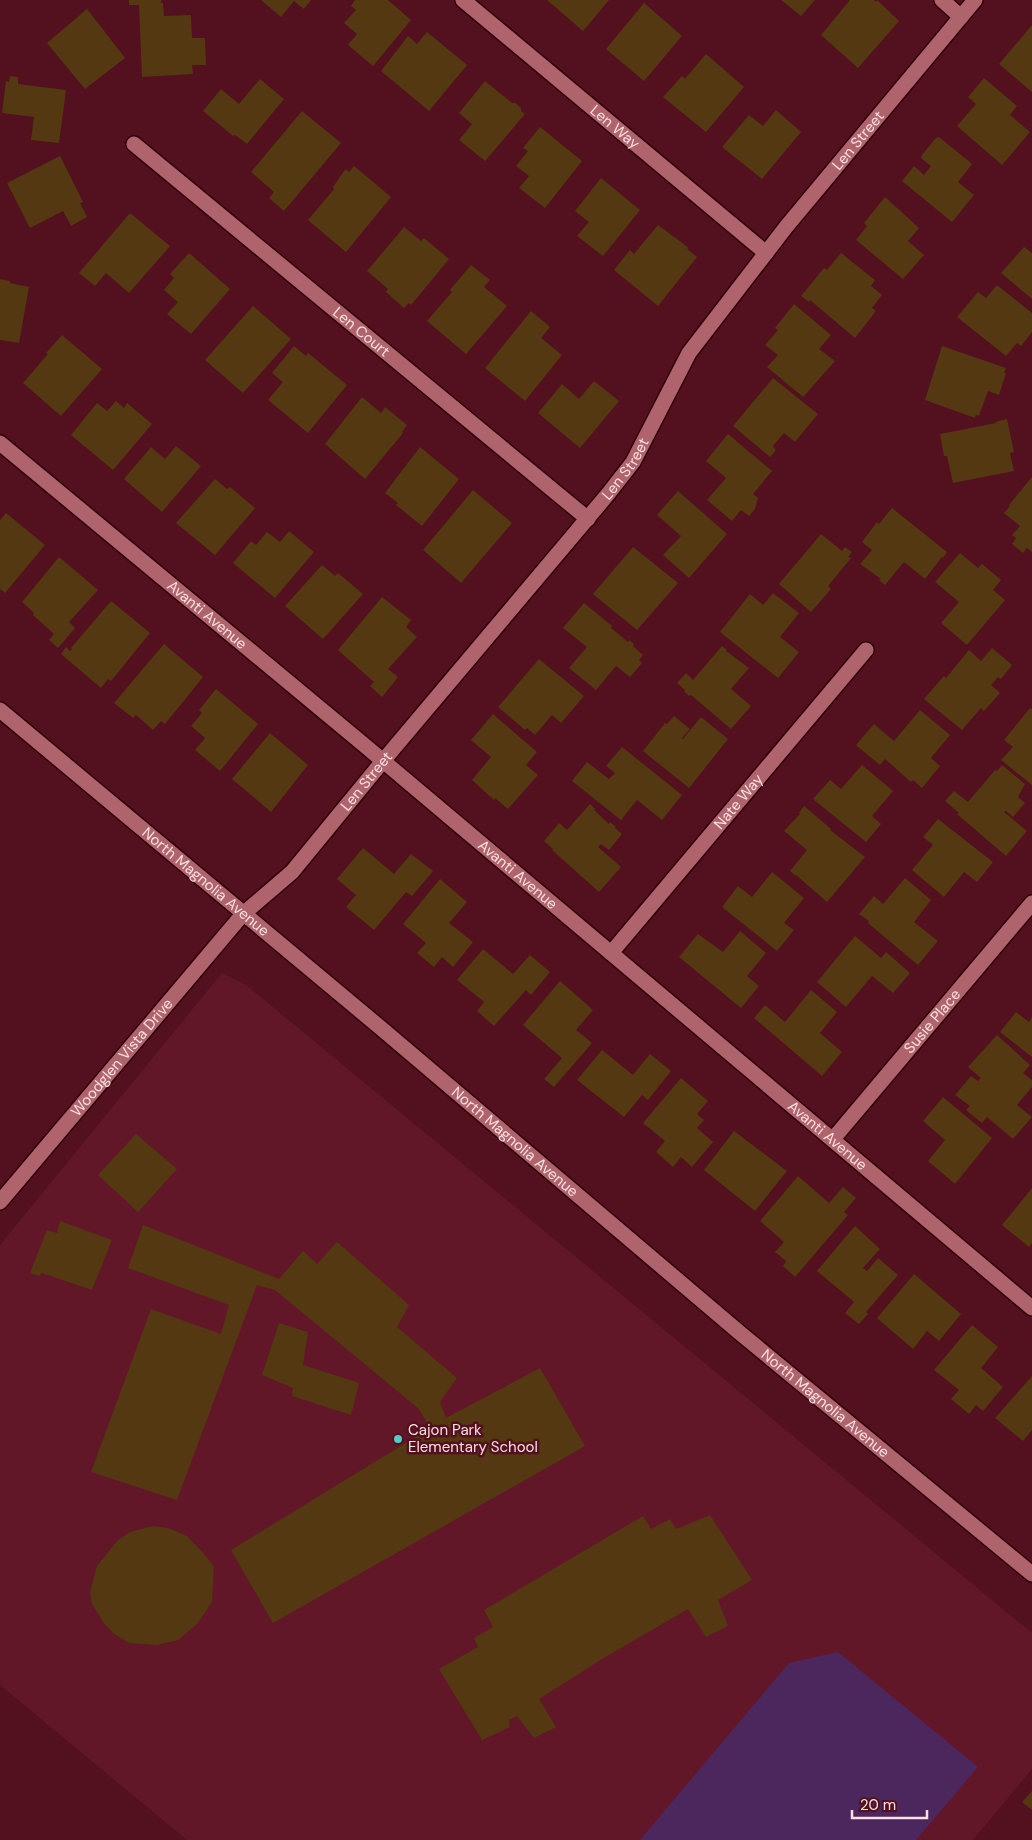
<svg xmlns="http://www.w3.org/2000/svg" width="1032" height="1840" viewBox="0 0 1032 1840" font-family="'DM Sans',sans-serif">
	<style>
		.built { fill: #621728 }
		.green { fill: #4c275e }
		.building { fill: #533811 }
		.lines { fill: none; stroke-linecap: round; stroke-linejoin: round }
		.street-casing { stroke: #30000b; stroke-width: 18 }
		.secondary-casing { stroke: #30000b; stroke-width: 18 }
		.street { stroke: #af636c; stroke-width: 15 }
		.secondary { stroke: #af636c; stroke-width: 15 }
		.poi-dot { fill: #53cdca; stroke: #53101e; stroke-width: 2 }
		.labels { text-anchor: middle; stroke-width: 5; stroke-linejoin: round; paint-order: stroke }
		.street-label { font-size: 15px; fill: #fbe0e2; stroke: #53101e }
		.poi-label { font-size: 15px; fill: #fbe0e2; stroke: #53101e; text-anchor: start }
	</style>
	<rect width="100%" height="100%" fill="#53101e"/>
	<polygon class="built" points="222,973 246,985 1032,1633 1032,1769 973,1840 187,1840 0,1685 0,1245"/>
	<polygon class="green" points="838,1652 978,1767 916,1840 640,1840 789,1663"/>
	<g class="building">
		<polygon points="129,0 161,0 161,3 163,3 164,16 191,15 192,38 205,38 206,65 192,65 193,74 142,77 139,5 129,5"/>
		<polygon points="261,0 311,0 304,9 294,1 281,17"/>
		<polygon points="355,0 388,0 411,20 373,66 348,45 357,34 344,23 356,10 351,6"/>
		<polygon points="547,0 609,0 583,31"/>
		<polygon points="781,0 815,0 801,16"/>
		<polygon points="850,0 874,0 876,2 877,0 899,21 858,68 821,35"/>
		<polygon points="644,3 682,36 644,81 606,49"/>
		<polygon points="87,9 125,58 85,89 47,43"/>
		<polygon points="1032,25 1032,92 999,64"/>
		<polygon points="427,32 467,65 429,111 381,71 408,36 417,44"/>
		<polygon points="706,54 744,87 706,132 663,97 682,76 685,79"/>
		<polygon points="10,76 18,77 18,84 66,90 59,143 31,140 34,117 2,113 6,81 9,82"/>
		<polygon points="984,78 1017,106 1010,115 1030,132 1002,165 957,126 976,104 968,97"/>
		<polygon points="260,79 284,99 247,144 235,135 233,136 203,111 221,89 239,104"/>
		<polygon points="485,81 512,103 515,103 521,108 521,111 525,114 485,161 459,140 472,124 459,113"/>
		<polygon points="776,110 801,132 762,179 722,147 749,115 763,126"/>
		<polygon points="302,111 341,143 284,211 269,198 274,192 251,172"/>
		<polygon points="540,127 582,161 545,208 519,188 529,176 516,166 528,151 523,148"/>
		<polygon points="939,137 972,164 958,182 974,195 952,222 902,181 914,166 924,175 931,166 921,158 922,155 936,138"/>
		<polygon points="60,156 83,202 80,203 87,217 71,226 63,211 30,228 7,183"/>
		<polygon points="354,166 391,197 346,252 308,220 334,189 333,187 342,174 346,169 349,172"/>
		<polygon points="601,178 640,210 603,256 577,236 589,222 575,211"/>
		<polygon points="885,197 919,228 908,241 924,255 903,279 856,240 867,226 864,223"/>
		<polygon points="130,213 170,246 129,293 106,273 95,286 79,273"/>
		<polygon points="658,225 689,248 687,249 697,257 658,306 614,270 630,250 634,254"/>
		<polygon points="404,227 421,241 424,238 449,259 411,305 409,303 404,308 386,292 388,289 367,271"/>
		<polygon points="1024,247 1032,253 1032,299 1001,273"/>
		<polygon points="189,253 230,289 191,334 167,314 178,302 164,290 174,278 170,274"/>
		<polygon points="841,253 875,280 871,286 882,295 872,308 876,311 855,338 810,300 809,302 801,296 824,268 827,270"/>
		<polygon points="471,265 490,280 484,287 507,306 466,354 427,321 452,292 450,290"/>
		<polygon points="0,279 10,281 10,283 29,287 19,343 0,340"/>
		<polygon points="997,285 1032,313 1032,332 1021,346 1017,343 1006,356 957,317 978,292 986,298"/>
		<polygon points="794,304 831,335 819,349 835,361 803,397 767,367 778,355 765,345 778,330 775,328"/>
		<polygon points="253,306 291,339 243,393 205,360"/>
		<polygon points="531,311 550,327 541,338 562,355 525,401 485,368"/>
		<polygon points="62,335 102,369 61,416 23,383 48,354 46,353"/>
		<polygon points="294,346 306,356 308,353 347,385 308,433 268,400 283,382 272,373"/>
		<polygon points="942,346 1006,368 1004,373 1006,373 999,395 988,391 979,416 976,415 975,418 925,400"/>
		<polygon points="773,378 818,414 795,442 784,433 773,446 776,450 770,457 733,426"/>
		<polygon points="594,381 619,401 580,448 538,413 562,384 579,399"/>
		<polygon points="362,397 381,413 385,407 407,425 402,432 403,433 365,479 325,444"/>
		<polygon points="116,401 124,408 127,403 152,424 113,470 71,435 97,403 107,411"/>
		<polygon points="1007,419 1014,452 1010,453 1014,471 953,483 947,456 944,456 940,434 996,423 995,422"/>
		<polygon points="728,434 772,471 753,494 758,498 755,509 749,516 741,510 732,521 707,500 726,478 706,461"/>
		<polygon points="176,446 201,466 162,512 124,479 151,447 165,459"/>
		<polygon points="420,447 459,479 422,526 396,505 398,503 385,493"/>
		<polygon points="1032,477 1032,552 1027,548 1023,553 1012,544 1016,538 1012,535 1020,526 1004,513 1010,506 1009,505"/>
		<polygon points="215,479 227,489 230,487 255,508 215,555 176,523"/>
		<polygon points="473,490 512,523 461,583 423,550"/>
		<polygon points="678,491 727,534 689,578 663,555 681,536 657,515"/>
		<polygon points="892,508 947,552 943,558 942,557 925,579 904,562 885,585 879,580 881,579 860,564 872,550 862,542 877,522 879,524"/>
		<polygon points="6,513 45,545 5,593 0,589 0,520"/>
		<polygon points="289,531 314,552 275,598 233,563 251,541 256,545 267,532 280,542"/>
		<polygon points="821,534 842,551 845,547 852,552 848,557 851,558 828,586 831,589 811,612 779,584"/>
		<polygon points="633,547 678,583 637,630 593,594"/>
		<polygon points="960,553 978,568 982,564 1001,580 993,590 1005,600 967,645 941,623 959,602 935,582"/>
		<polygon points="59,557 98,590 69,622 75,628 58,648 49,640 54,634 33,615 34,613 22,602"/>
		<polygon points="322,565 335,576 338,573 363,594 323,639 285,606"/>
		<polygon points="773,593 799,613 780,637 799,652 778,678 720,632 750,594 763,605"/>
		<polygon points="382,597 411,620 406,627 417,637 388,669 398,677 382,697 370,686 374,682 338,650"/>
		<polygon points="111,601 150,633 111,681 108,679 101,688 61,654 66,647 70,651 72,649 71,648"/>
		<polygon points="584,603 612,626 611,628 628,642 629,640 634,644 633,646 643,655 639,660 642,663 630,677 616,666 596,690 569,668 587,647 563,628"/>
		<polygon points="164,644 203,677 165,724 161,721 153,730 136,715 133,718 114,703"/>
		<polygon points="722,646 727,650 726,651 749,668 731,689 751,706 731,729 691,695 689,696 684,691 685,690 677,683 686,673 693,680"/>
		<polygon points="992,648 1012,665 1001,679 998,677 991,685 1000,693 984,711 981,708 962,730 924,699 944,676 946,678 969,650 981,661"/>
		<polygon points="539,659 584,696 561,723 552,715 535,735 527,728 525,730 498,707"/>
		<polygon points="216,689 258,724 220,771 195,750 205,738 191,726 202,713 199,710"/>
		<polygon points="1030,708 1032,709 1032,785 1001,760 1013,747 1004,740"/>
		<polygon points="920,710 950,735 931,758 940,766 922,788 913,780 911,782 885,759 880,765 856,745 874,724 894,741"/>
		<polygon points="493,714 537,752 526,765 538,775 508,809 495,798 494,800 472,780 491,757 471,740"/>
		<polygon points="674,716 690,729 682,738 683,739 701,717 728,739 689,788 643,751 665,723 667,724"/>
		<polygon points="270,733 308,765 271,812 232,779"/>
		<polygon points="622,747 682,795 662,820 637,800 621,820 572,781 587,762 609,779 615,773 606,766"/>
		<polygon points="862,765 893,791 872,816 881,824 866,842 813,799 830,780 841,789"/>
		<polygon points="1002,765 1025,784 1018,797 1025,803 1013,817 1006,811 1004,812 1027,831 1006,856 957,814 959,813 945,801 954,791 968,802 995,770 997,771"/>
		<polygon points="590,804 595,809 594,810 609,824 610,822 616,827 615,828 622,834 609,850 601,844 598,847 621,867 599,892 552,850 553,849 544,841 559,823 567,830"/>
		<polygon points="804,806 831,829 830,830 865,857 827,902 796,875 796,876 790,871 807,850 784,831 800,814 799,813"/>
		<polygon points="938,819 993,862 977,882 964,872 944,897 912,870 933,845 923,837"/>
		<polygon points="363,848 394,874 411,854 433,871 412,896 406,892 374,930 346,907 356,895 337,879"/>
		<polygon points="772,872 804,898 784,923 794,930 777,951 722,907 738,886 752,897"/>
		<polygon points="905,878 931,900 914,922 938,941 918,965 868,923 869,921 859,914 874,896 883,904"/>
		<polygon points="440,879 467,902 449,923 473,942 453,967 442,957 434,967 417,953 426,943 403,924"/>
		<polygon points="740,931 766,953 747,976 759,986 741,1008 679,957 698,934 723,952"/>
		<polygon points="855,936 881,958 886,952 910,973 893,993 872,976 846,1007 817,982"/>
		<polygon points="483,949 513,974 530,955 550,972 531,995 526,990 494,1026 477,1011 484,1002 457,980"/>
		<polygon points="560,981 593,1010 576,1030 592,1043 554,1087 544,1079 562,1058 523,1025"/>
		<polygon points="811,990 837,1012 820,1033 842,1052 822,1076 754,1018 765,1005 785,1022"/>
		<polygon points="1016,1012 1029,1022 1032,1017 1032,1057 1000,1032"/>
		<polygon points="997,1035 1030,1065 1023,1073 1032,1080 1032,1087 1017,1105 1032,1117 1013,1139 987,1117 982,1123 966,1110 970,1106 955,1095 971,1076 978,1081 981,1078 968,1067"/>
		<polygon points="602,1050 633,1075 650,1054 671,1071 648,1100 642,1095 624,1117 577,1080"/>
		<polygon points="681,1078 708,1101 697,1114 704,1120 697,1128 713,1142 692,1167 681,1157 673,1167 656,1152 665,1141 643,1123"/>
		<polygon points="943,1097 992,1138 955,1184 928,1161 945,1140 923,1121"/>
		<polygon points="734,1131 787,1171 755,1211 704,1170"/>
		<polygon points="136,1134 177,1169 138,1212 98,1175"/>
		<polygon points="798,1176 829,1203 843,1187 856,1198 844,1212 848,1215 795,1277 783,1266 786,1261 775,1252 784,1242 760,1221"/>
		<polygon points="1032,1188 1032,1243 1029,1247 1002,1225"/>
		<polygon points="60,1221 112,1240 92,1290 42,1273 39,1276 30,1273 47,1230 57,1233"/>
		<polygon points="143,1225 279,1279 303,1251 317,1264 337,1242 409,1305 397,1327 457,1378 440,1402 446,1418 540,1368 585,1446 273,1623 231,1550 430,1428 419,1409 275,1290 257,1285 177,1500 91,1472 151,1309 221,1334 229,1305 128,1268"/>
		<polygon points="855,1226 880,1249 863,1268 867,1271 878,1258 898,1275 866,1312 868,1314 859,1324 845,1313 854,1302 817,1271"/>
		<polygon points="914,1274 961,1314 939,1341 927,1331 913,1349 877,1318"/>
		<polygon points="279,1323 308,1332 303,1365 359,1383 351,1415 292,1396 293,1388 262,1375"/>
		<polygon points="972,1325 998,1347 981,1368 1003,1387 983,1411 976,1405 969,1414 951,1399 959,1390 934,1370"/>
		<polygon points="1032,1376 1032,1430 1023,1441 995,1418"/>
		<polygon points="710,1515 752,1580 718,1600 728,1626 706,1637 688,1609 602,1659 539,1699 556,1727 534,1738 517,1716 509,1720 510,1727 482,1740 439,1669 478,1647 474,1638 493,1627 484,1610 643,1516 651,1529 670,1519 676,1529"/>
		<polygon points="153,1526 168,1528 187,1536 206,1556 214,1567 212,1602 197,1624 178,1640 157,1645 129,1643 113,1633 103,1622 92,1604 90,1592 97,1566 117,1541 130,1532"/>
		<polygon points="1032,1791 1032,1810 1022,1802"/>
	</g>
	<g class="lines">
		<g class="street-casing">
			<g id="street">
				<path id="s1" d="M463,0L766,253"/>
				<polyline points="942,0 961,17"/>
				<path id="s2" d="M134,144L588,519"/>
				<path id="s3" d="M0,443L363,744L1032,1308"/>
				<path id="s4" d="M243,914L292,872L383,761L608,494L633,462L689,353L786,227L975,0"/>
				<path id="s5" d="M611,953L866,650"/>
				<path id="s6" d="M833,1139L1032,903"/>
			</g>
		</g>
		<g class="secondary-casing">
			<g id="secondary">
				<path id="s7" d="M0,710L382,1029L740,1333L1032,1574"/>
				<path id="s8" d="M0,1202L243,914"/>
			</g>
		</g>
		<use href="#street" class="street"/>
		<use href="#secondary" class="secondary"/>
	</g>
	<circle class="poi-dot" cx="398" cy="1439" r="5"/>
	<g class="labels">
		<g class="street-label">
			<text dy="5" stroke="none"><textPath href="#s1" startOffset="198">Len Way</textPath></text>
			<text dy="5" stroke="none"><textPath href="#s4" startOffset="992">Len Street</textPath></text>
			<text dy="5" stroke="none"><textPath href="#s2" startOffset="295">Len Court</textPath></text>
			<text dy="5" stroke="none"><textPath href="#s4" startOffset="588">Len Street</textPath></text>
			<text dy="5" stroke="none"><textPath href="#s3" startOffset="269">Avanti Avenue</textPath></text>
			<text dy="5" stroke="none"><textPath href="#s4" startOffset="182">Len Street</textPath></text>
			<text dy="5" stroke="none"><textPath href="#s5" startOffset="198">Nate Way</textPath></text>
			<text dy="5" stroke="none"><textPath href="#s3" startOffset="674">Avanti Avenue</textPath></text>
			<text dy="5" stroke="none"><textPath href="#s7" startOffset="268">North Magnolia Avenue</textPath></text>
			<text dy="5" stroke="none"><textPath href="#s6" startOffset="154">Susie Place</textPath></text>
			<text dy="5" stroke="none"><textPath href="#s8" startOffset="189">Woodglen Vista Drive</textPath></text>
			<text dy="5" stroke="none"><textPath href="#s3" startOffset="1079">Avanti Avenue</textPath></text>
			<text dy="5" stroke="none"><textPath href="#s7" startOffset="672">North Magnolia Avenue</textPath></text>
			<text dy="5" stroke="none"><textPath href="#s7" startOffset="1078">North Magnolia Avenue</textPath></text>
		</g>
		<g class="poi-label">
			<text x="408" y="1435">Cajon Park<tspan x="408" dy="17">Elementary School</tspan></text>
		</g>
	</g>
	<path d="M852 1810v8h75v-8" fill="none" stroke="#fbe0e2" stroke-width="2.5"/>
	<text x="860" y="1810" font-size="15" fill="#fbe0e2" stroke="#53101e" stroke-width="4" paint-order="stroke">20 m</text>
</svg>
